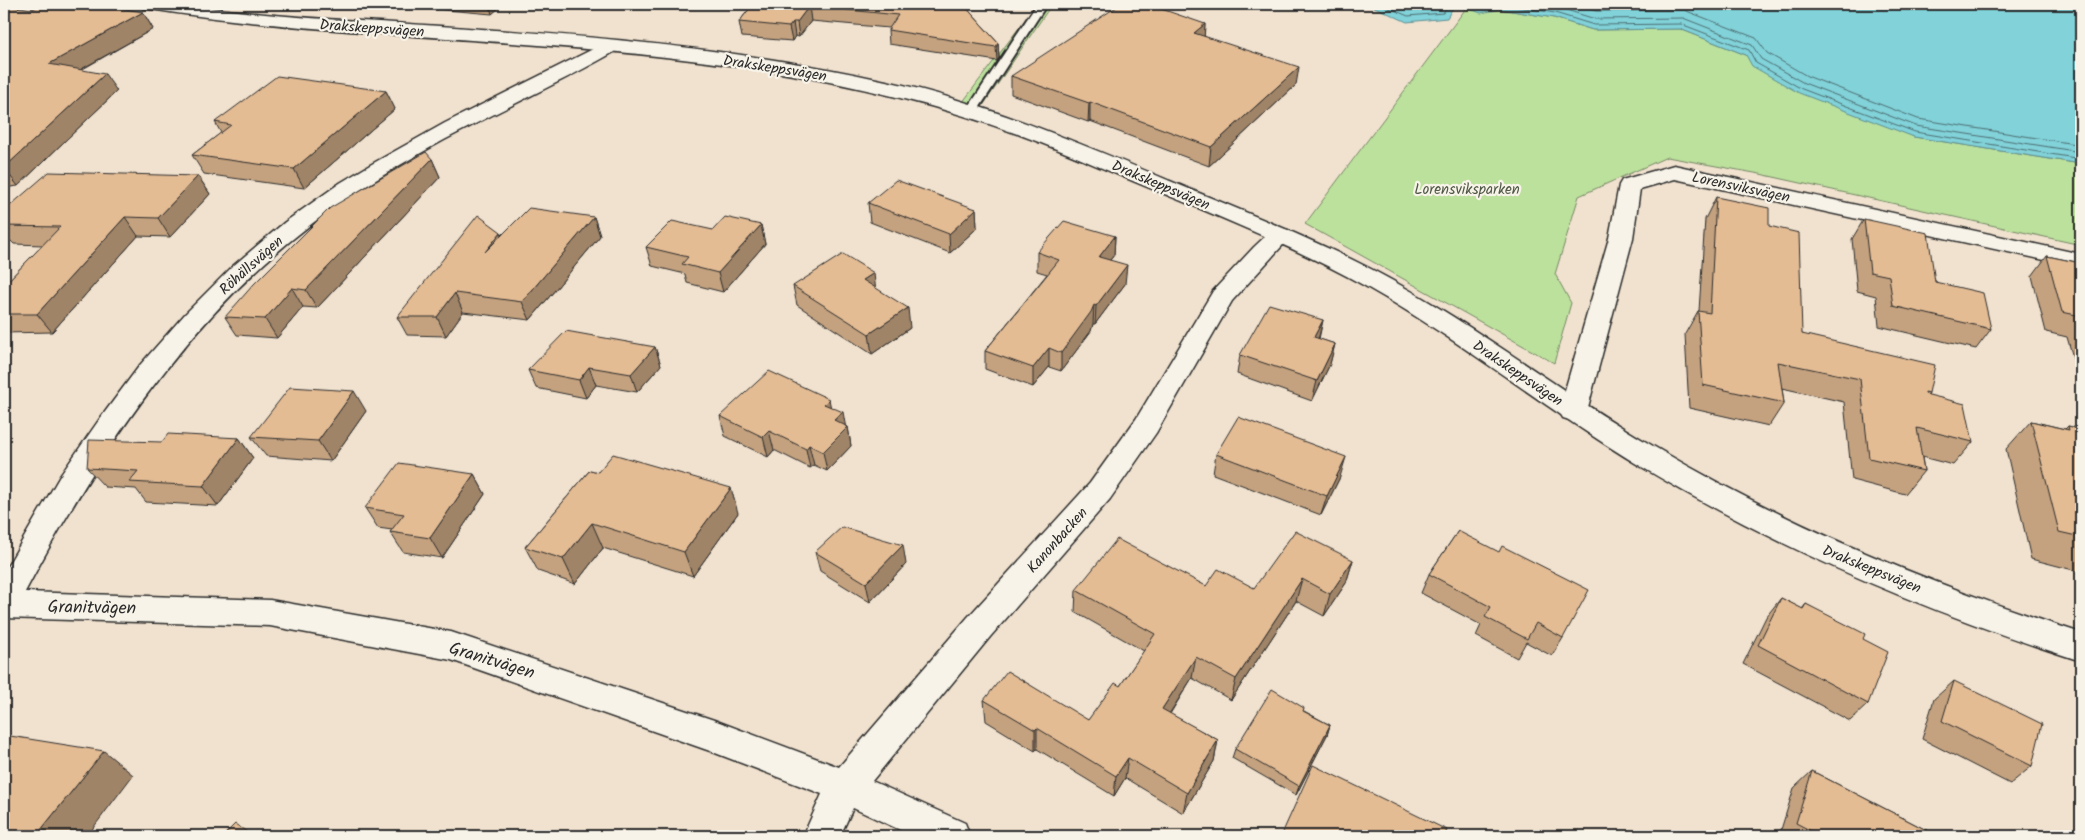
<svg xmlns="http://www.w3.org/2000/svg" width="2085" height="840" viewBox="0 0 2085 840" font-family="Kalam,sans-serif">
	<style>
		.green { fill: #bce19c; stroke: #748664 }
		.water { fill: #81d2d9; stroke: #5f8f93 }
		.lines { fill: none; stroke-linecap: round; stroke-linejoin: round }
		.shore { stroke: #4d6e71; stroke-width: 1 }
		.lane-casing { stroke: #2b2b2b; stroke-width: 4 }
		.street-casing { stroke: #2b2b2b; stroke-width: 3 }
		.secondary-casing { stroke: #2b2b2b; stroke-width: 3 }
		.lane { fill: #f7f3e8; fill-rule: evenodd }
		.street { fill: #f7f3e8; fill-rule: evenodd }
		.secondary { fill: #f7f3e8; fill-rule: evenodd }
		.wall { fill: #c4a27f; stroke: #2b2b2b }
		.shaded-wall { fill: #a08468; stroke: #2b2b2b }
		.building { fill: #e4bc94; stroke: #2b2b2b }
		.labels { text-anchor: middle; stroke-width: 4.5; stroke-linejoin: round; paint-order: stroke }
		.street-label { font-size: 15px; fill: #2b2b2b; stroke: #f7f3e8 }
		.park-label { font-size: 15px; fill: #4f5847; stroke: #f7f3e8 }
		.near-street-label { font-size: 18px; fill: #2b2b2b; stroke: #f7f3e8 }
	</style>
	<rect width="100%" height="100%" fill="#f1e2cf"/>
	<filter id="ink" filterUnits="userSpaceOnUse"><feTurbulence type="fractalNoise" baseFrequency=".02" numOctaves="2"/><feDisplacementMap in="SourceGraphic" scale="10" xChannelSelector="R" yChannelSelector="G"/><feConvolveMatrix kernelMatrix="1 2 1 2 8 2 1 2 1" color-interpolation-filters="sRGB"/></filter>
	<g filter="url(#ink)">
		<g class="green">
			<polygon points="1037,4 1052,4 978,113 959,107"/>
			<polygon points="1467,7 1500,9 1554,18 1593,30 1680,29 1746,55 1914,137 2081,164 2081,245 1760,174 1667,157 1579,196 1555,274 1571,303 1554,363 1305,224"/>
		</g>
		<g class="water">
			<polygon points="1368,4 1367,4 1455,4 1447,18 1407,22"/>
			<polygon points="1456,4 2081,4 2081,164 1914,137 1799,93 1752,66 1746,55 1680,29 1593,30 1554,18 1500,9 1481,13"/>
		</g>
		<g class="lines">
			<g class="shore">
				<polyline points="1380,4 1408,16 1443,13 1449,4"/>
				<polyline points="1395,4 1409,10 1439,7 1442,4"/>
				<polyline points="1472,4 1482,8 1501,4 1555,13 1594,25 1681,24 1749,50 1756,63 1802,89 1915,132 2081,159"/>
				<polyline points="1539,4 1557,7 1595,19 1683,18 1752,45 1761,59 1804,83 1916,126 2081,152"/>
				<polyline points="1572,4 1596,11 1684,10 1756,38 1767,53 1807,76 1918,119 2081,145"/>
			</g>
			<g class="lane-casing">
				<polygon id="lane" points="1037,4 1047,4 976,113 968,113 966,111"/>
			</g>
			<g class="street-casing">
				<g id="street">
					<path d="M607,42L614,44L616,48L614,52C569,78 521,100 475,124C435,144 395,167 357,192C208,288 106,438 25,592L270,600L451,632L714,720L839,767L968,617L1090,483L1136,419L1213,291L1254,247L1272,230L1280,228L1288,230L1292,235L1232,301L1156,433L1110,499L990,637L872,781L965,823L970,836H913L853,808L840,836H803L822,794L710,751L451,660L270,626L4,618V572L60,476L99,420L140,365L185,314L233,266L285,222L340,183L370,165L445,123Z"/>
					<polygon points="1674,165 2081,254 2081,268 1675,179 1640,189 1633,238 1587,411 1583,418 1573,421 1563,418 1559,411 1609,238 1619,185 1622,180"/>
				</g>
			</g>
			<g class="secondary-casing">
				<path id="secondary" d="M141,4C177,3 209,8 245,12C289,17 334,20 379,22C548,33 720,44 886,81C985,103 1077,142 1170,181C1238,209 1306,236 1371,269C1469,320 1557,390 1653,446C1788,526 1932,585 2081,633V661C1926,612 1775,547 1635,463C1543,407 1459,339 1365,286C1302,251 1234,223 1167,195C1119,176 1072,154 1023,136C847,70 657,53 471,40C364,32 257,26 150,9L144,8Z"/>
			</g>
			<use href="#lane" class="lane"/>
			<use href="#street" class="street"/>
			<use href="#secondary" class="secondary"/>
		</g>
		<g class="wall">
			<polygon points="378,4 503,4 492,14"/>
			<polygon points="753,4 963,4 998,43 999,58 997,61 889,44 888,30 889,28 811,21 799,37 795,36 792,41 742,37 739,22"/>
			<polygon points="4,6 33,9 143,12 153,29 81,70 117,91 18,186 4,188"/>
			<polygon points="1205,24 1204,36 1296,85 1209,166 1090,121 1088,122 1011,94 1011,76"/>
			<polygon points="386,91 395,109 304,188 204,174 192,155 221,133 215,122"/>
			<polygon points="432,159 440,177 317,308 303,307 277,338 237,335 225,317"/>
			<polygon points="198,176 210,194 170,237 138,236 52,332 4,333 4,285 43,245 14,244 11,241 6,241 4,238 4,211"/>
			<polygon points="1716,197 1769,226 1802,334 1929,393 1928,395 1973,442 1953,465 1922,457 1924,471 1905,494 1852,480 1844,402 1782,388 1784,403 1769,426 1689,408 1685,334 1698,311 1699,311 1705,219"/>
			<polygon points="868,203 976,209 977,228 950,253 870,222"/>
			<polygon points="594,217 600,236 530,320 463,312 446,336 407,335 397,317 502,235"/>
			<polygon points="1864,219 1991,329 1976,349 1879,326 1876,296 1857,291 1852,239"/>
			<polygon points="761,225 765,244 723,292 687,283 685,274 652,266 646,247 713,230"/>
			<polygon points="1115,236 1114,255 1110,260 1125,284 1095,324 1093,324 1091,331 1061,371 1049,367 1033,387 985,369 985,351 1047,274 1037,271 1037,252"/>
			<polygon points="2047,256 2081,263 2081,359 2074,361 2067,337 2046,332 2032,276"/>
			<polygon points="793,286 876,288 910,328 872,354 797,305"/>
			<polygon points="1323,320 1319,339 1335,344 1330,364 1312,401 1237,374 1240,355"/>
			<polygon points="655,347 661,365 637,392 596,385 586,398 536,388 528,370"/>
			<polygon points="831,407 845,425 848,427 851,446 827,471 814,465 810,468 774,450 768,457 725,436 720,416"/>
			<polygon points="366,411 331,461 266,456 251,437"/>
			<polygon points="2031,421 2065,429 2068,426 2081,429 2081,572 2031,559 2006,449"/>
			<polygon points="239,438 253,458 218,506 146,502 136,489 105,487 87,468 162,442"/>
			<polygon points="1216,454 1340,477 1321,515 1213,474"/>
			<polygon points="590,470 738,513 693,576 603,548 575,584 538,571 525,547"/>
			<polygon points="474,474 485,494 442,558 403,552 390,532 392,530 378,528 365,508"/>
			<polygon points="1458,531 1563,638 1552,656 1526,642 1517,658 1476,636 1481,625 1421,593 1429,574"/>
			<polygon points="815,552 906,564 870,602 820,571"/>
			<polygon points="1353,560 1346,583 1324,616 1296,601 1231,700 1192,678 1170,714 1218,740 1214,761 1183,813 1125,778 1114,796 1037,749 1035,751 986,721 984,700 1088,720 1120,686 1144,651 1075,612 1076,590 1206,586 1254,588"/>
			<polygon points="1781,598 1802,609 1806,604 1863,639 1868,704 1850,721 1743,664 1766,617"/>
			<polygon points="1954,681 2032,766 2010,784 1922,739 1934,699"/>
			<polygon points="1304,711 1330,725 1327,735 1296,795 1232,758 1235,749"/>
			<polygon points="1812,771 1938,836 1779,836 1794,788"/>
		</g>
		<g class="shaded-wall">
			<polygon points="489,4 503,4 492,14"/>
			<polygon points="809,6 811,21 799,37 797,22"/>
			<polygon points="143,12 153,29 60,81 49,64"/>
			<polygon points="793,22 795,36 792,41 789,27"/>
			<polygon points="1205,24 1204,42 1194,33"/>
			<polygon points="998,43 999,58 997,61 996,47"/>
			<polygon points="1299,67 1296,85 1209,166 1211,147"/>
			<polygon points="105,74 117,91 18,186 4,168"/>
			<polygon points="386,91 395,109 304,188 294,169"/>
			<polygon points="1090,102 1090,121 1088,122 1089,103"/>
			<polygon points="432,159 440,177 317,308 306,290"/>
			<polygon points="198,176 210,194 170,237 158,218"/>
			<polygon points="976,209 977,228 950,253 949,234"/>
			<polygon points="125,217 138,236 52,332 37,314"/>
			<polygon points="594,217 600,236 530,320 522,302"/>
			<polygon points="761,225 765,244 723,292 718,273"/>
			<polygon points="501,232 508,250 485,252"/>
			<polygon points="1115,236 1114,255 1098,275 1099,257"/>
			<polygon points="1127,265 1125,284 1095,324 1096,306"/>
			<polygon points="874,273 876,293 863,280"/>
			<polygon points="292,288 303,307 277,338 265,319"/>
			<polygon points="455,293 463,312 446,336 437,317"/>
			<polygon points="1094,305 1093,324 1091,331 1061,371 1061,353"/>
			<polygon points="908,308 910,328 872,354 869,334"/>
			<polygon points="1323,320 1318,340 1314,337"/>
			<polygon points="1335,344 1330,364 1312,401 1317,381"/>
			<polygon points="655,347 661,365 637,392 631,374"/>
			<polygon points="1049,348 1049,367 1033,387 1033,368"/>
			<polygon points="2081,353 2081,359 2074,361"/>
			<polygon points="589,367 596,385 586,398 579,380"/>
			<polygon points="354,391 366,411 331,461 318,441"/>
			<polygon points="829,399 833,419 824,404"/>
			<polygon points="843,412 846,429 848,427 851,446 827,471 823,452 834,420"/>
			<polygon points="769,431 774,450 768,457 763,437"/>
			<polygon points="239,438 253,458 218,506 203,486"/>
			<polygon points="809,445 814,465 810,468 806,449"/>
			<polygon points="1346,457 1340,477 1321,515 1327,496"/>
			<polygon points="474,474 485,494 442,558 430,538"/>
			<polygon points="731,488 738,513 693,576 684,552"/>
			<polygon points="592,523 603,548 575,584 563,559"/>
			<polygon points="903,545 906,564 870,602 866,583"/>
			<polygon points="1353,560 1346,583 1324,616 1330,594"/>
			<polygon points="1302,579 1296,601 1231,700 1236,679"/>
			<polygon points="1196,657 1192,678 1159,730 1162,709"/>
			<polygon points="1330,725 1327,735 1296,795 1299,786"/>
			<polygon points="1037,728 1037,749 1035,751 1035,730"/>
			<polygon points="1218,740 1214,761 1183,813 1187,793"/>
			<polygon points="104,751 133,775 87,836 36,836"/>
			<polygon points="1128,758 1125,778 1114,796 1116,776"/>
		</g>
		<g class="building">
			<polygon points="41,4 94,4 143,12 49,64 105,74 4,168 4,6 33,9"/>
			<polygon points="753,4 963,4 998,43 996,47 888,30 898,15 809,6 797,22 793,22 789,27 739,22"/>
			<polygon points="1121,4 1147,4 1205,24 1194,33 1299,67 1211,147 1090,102 1089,103 1011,76"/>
			<polygon points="277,76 386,91 294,169 192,155 231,125 215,122"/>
			<polygon points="426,152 432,159 306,290 292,288 265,319 225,317 254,284 330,208"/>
			<polygon points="49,172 198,176 158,218 125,217 37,314 4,314 4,285 60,227 4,226 4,211"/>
			<polygon points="896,180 976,209 949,234 868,203"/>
			<polygon points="1716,197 1769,208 1769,226 1799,233 1802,334 1935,365 1929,393 1925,392 1925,394 1965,404 1973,442 1917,428 1924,471 1869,458 1860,379 1778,362 1784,403 1703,385 1698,311 1710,313"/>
			<polygon points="529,208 594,217 522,302 455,293 437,317 397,317 478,215 501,232 485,252"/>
			<polygon points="725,217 761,225 718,273 682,264 688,257 646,247 672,221 713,230"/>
			<polygon points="1864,219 1928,233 1935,282 1983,293 1991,329 1893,306 1889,276 1870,272"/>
			<polygon points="1064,221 1115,236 1099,257 1127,265 1096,306 1094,305 1091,312 1061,353 1049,348 1033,368 985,351 1059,260 1037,252"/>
			<polygon points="843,254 874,273 863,280 908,308 869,334 793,286"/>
			<polygon points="2047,256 2081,263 2081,316 2062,312"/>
			<polygon points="1269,304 1323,320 1314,337 1335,344 1317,381 1240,355"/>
			<polygon points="566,331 655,347 631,374 589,367 579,380 528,370"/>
			<polygon points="769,371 829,399 824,404 843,412 834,420 848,427 823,452 809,445 806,449 769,431 763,437 720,416"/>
			<polygon points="290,387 354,391 318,441 251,437"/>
			<polygon points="1238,417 1346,457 1327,496 1216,454"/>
			<polygon points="2031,421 2069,430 2068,426 2081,429 2081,537 2059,532"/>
			<polygon points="168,434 239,438 203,486 129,482 138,471 87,468 89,440 162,442"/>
			<polygon points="613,454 731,488 684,552 592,523 563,559 525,547 590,470 598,472"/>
			<polygon points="399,463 474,474 430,538 390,532 404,514 365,508"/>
			<polygon points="842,527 903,545 866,583 815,552"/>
			<polygon points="1295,531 1353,560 1330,594 1302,579 1236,679 1196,657 1162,709 1218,740 1187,793 1128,758 1116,776 1037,728 1035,730 984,700 1007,671 1088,720 1115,683 1120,686 1155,634 1076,590 1117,539 1206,586 1218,569 1254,588"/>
			<polygon points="1458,531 1499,552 1502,546 1589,590 1563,638 1536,623 1527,639 1485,617 1491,607 1429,574"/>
			<polygon points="1781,598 1803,609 1806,604 1865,634 1863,639 1888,652 1868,704 1758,645"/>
			<polygon points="1954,681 2042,724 2032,766 1942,721"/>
			<polygon points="1272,689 1304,708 1303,711 1330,725 1299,786 1235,749"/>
			<polygon points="4,735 104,751 36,836 4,836"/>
			<polygon points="1313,765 1447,830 1444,836 1281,836"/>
			<polygon points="1812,771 1938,836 1821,836 1796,823"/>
			<polygon points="235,824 253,836 223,836"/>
		</g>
	</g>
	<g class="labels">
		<g class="street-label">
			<text transform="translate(372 28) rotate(4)" y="5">Drakskeppsvägen</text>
			<text transform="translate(775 68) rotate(9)" y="5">Drakskeppsvägen</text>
			<text transform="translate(1161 185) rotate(23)" y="5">Drakskeppsvägen</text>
			<text transform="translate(1741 187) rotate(12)" y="5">Lorensviksvägen</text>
			<text transform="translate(251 265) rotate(-42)" y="5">Röhällsvägen</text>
			<text transform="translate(1518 373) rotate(34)" y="5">Drakskeppsvägen</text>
			<text transform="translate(1057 540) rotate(-48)" y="5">Kanonbacken</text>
			<text transform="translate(1872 569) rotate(22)" y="5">Drakskeppsvägen</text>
		</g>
		<g class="park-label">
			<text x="1467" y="194">Lorensviksparken</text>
		</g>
		<g class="near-street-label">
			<text transform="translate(92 607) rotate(1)" y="6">Granitvägen</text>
			<text transform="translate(492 660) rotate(17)" y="6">Granitvägen</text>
		</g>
	</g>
	<rect width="2085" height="840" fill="none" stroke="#f7f3e8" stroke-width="20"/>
	<rect x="10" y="10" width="2065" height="820" fill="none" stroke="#2b2b2b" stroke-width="2" filter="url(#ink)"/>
</svg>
